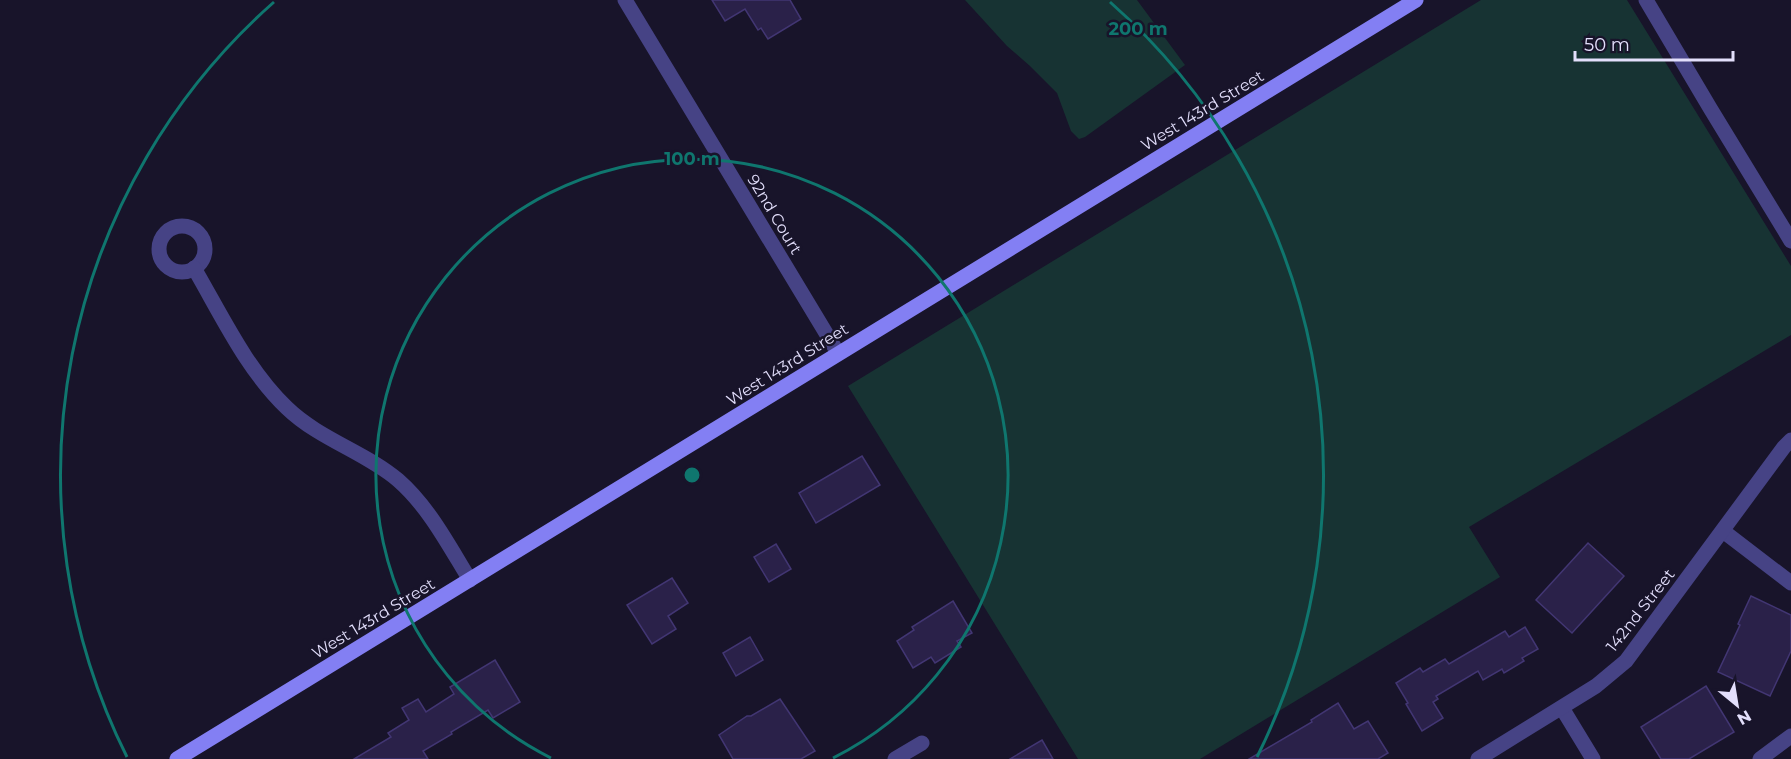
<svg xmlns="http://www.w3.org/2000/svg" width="1791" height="759" viewBox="0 0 1791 759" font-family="Montserrat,sans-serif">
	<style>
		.green { fill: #173333 }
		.building { fill: #2a2149; stroke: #423673; stroke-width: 1.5 }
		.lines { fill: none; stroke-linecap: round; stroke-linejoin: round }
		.minor { stroke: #464385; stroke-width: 15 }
		.secondary { stroke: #837ff3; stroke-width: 15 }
		.ring { fill: none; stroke: #0f766e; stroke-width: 3 }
		.labels { text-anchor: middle; stroke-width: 5; stroke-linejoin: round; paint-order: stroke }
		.street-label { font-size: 16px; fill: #e3dffc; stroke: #18142a }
		.centre { fill: #0f766e; stroke: #18142a; stroke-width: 3 }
		.ring-label { font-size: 18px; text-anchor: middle; font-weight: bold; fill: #0f766e; stroke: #18142a; stroke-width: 5; stroke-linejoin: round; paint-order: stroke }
	</style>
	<rect width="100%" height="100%" fill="#18142a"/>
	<g class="green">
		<polygon points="965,0 1137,0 1185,65 1085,137 1079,139 1071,131 1057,93 1030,66 1007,46"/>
		<polygon points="1481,0 1627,0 1791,266 1791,335 1469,527 1500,577 1200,759 1078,759 848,386"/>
	</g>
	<g class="building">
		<polygon points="712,0 790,0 801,19 768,39 761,28 758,30 745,9 725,21"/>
		<polygon points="862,456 880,485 816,523 799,493"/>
		<polygon points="1588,543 1624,576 1572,633 1536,600"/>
		<polygon points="776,544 791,569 769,582 754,557"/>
		<polygon points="672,578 688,603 668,616 676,629 652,644 627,605"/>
		<polygon points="1751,596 1791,615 1791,651 1770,696 1718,672 1740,625 1738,624"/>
		<polygon points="953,601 972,633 957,641 961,647 935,663 931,657 913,668 897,641 914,630 912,627"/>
		<polygon points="1525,627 1538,649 1522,658 1524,661 1504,673 1502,669 1483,680 1478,671 1436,696 1438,699 1433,702 1443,718 1422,731 1406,704 1408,703 1396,683 1420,668 1423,672 1445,659 1449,664 1505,631 1509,637"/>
		<polygon points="750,637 763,660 736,676 723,653"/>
		<polygon points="495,660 520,702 493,718 488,710 451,732 452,734 423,751 428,759 354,759 391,737 388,733 409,720 402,708 418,699 426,712 454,694 450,687"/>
		<polygon points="1706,686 1734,732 1689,759 1661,759 1641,727"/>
		<polygon points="780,699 815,751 801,759 733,759 719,735 747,716 751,716"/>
		<polygon points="1338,703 1354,729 1368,721 1388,753 1378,759 1249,759 1312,722 1311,720"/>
		<polygon points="1042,740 1053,759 1010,759"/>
	</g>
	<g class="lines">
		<g class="minor">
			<polyline points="625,0 838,353"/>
			<polyline points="1646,0 1710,108 1791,241"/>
			<circle cx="182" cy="249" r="23"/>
			<path d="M194,268C222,316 247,370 287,408C319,439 365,452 398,480C429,507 449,546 470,580"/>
			<polyline points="1723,531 1791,583"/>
			<polyline points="1562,708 1593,759"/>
			<polyline points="895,759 922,743"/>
			<polyline points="1478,759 1596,686 1626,661 1784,447 1791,440"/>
			<polyline points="1760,759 1791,736"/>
		</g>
		<polyline class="secondary" points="177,759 1416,0"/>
	</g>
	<g class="ring">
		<path d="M551 758A316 316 0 1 1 833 758"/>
		<path d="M127 757A631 631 0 0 1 274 2M1110 2A631 631 0 0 1 1257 757"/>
	</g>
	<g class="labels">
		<g class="street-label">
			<text transform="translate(1202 110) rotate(-31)" y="6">West 143rd Street</text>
			<text transform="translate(775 214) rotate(59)" y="6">92nd Court</text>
			<text transform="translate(787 364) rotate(-32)" y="6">West 143rd Street</text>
			<text transform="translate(1640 610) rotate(-52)" y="6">142nd Street</text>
			<text transform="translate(373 618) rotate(-31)" y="6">West 143rd Street</text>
		</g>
	</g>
	<circle cx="692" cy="475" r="9" class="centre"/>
	<g class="ring-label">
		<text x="1138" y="35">200 m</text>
		<text x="692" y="165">100 m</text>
	</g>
	<g transform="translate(1737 705) rotate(150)" stroke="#18142a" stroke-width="4.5" paint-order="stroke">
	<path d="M0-4.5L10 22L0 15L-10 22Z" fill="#e3dffc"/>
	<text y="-9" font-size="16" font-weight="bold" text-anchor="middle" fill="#e3dffc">N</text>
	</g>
	<path d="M1575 51v9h158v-9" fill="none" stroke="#e3dffc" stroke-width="3"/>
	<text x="1584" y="51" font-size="18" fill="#e3dffc" stroke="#18142a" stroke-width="4.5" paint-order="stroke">50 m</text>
</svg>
